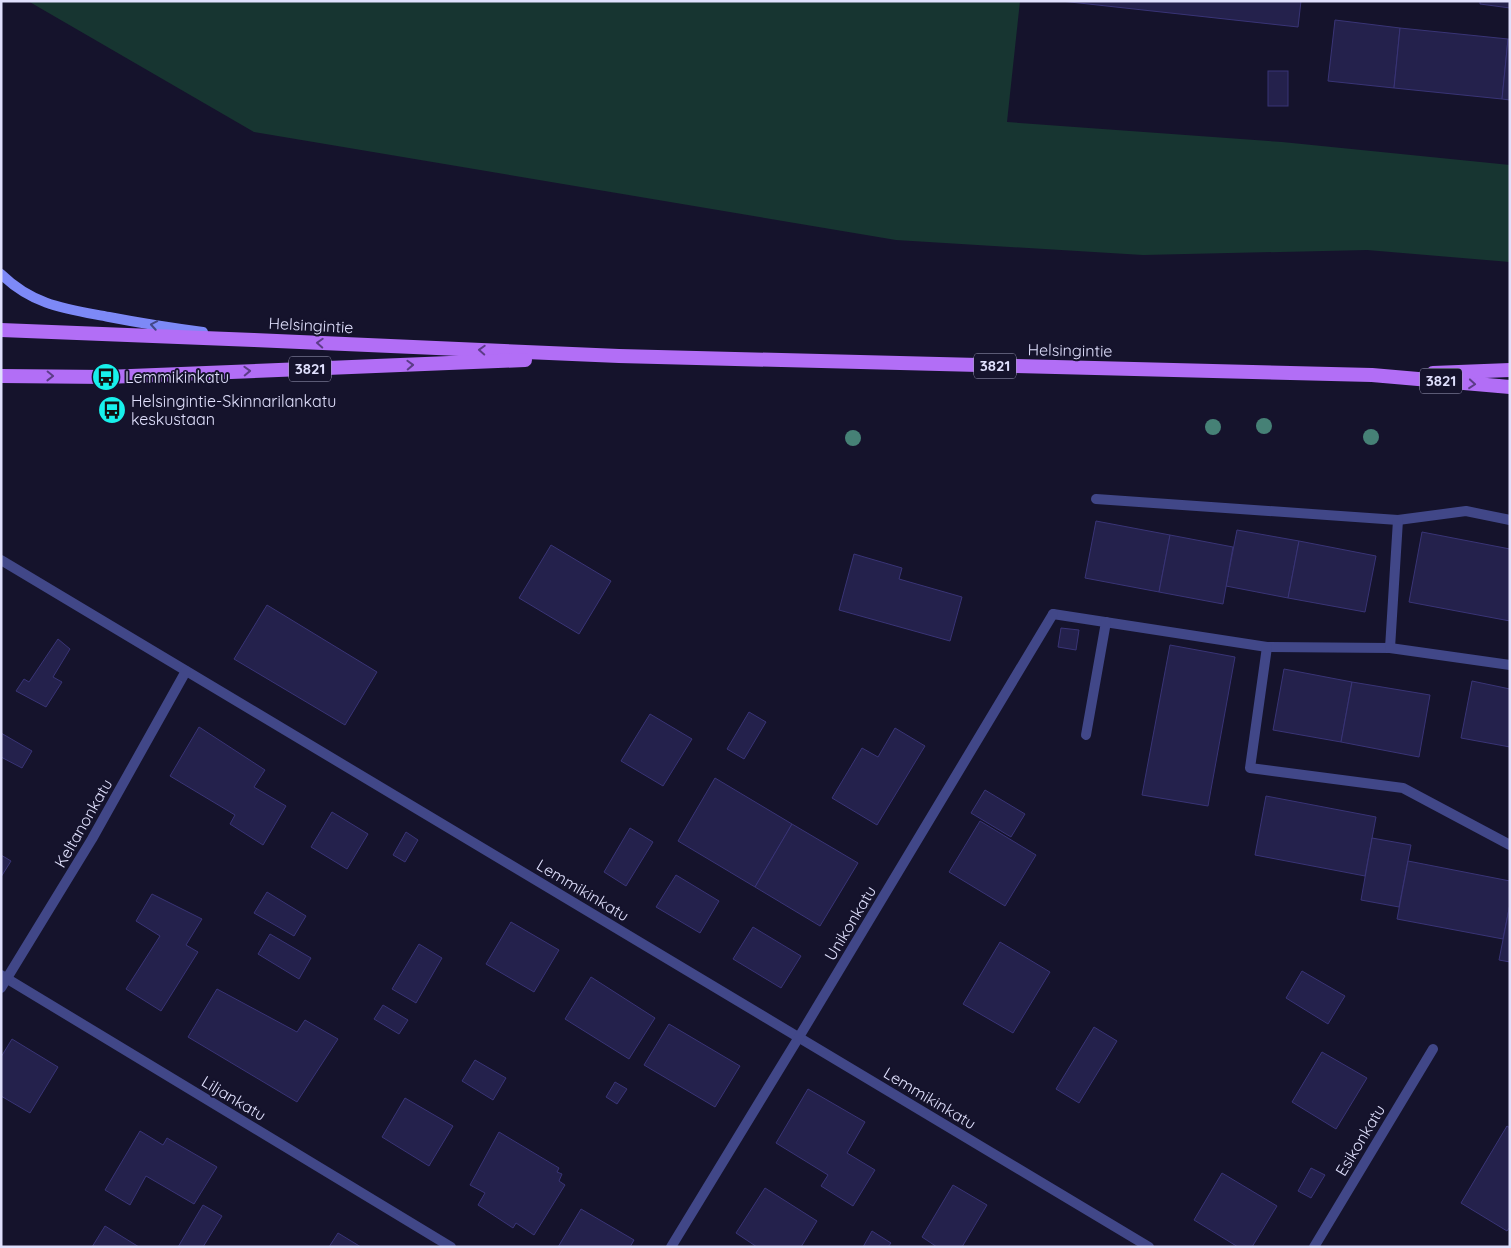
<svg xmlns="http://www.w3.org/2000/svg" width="1511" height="1248" viewBox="0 0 1511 1248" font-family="Quicksand,sans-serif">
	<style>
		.green { fill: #173531 }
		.building { fill: #24214c; stroke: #393476 }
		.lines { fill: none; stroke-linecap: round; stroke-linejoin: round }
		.service { stroke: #414788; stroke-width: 10 }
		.minor { stroke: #414788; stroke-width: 10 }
		.secondary { stroke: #7d89f7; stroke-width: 10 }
		.primary { stroke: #b26ef6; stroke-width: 14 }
		.tree { fill: #468176 }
		.oneway { stroke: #444887 }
		.oneway2 { stroke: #5c3c87 }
		.labels { text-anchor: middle; stroke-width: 4; stroke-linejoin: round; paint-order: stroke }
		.shield { fill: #15132c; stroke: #a3a2be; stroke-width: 1 }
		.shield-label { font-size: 15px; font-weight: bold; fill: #e0e0fd }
		.street-label { font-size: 16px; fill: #e0e0fd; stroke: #15132c }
		.poi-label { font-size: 16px; fill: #e0e0fd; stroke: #15132c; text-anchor: start }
	</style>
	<rect width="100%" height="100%" fill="#15132c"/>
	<polygon class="green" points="28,1 1020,1 1007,122 1282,142 1510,165 1510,262 1367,250 1143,255 896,240 254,132"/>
	<g class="building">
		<polygon points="1061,1 1301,1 1298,27"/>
		<polygon points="1480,1 1510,1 1510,8 1480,4"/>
		<polygon points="1335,20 1400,28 1394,88 1328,81"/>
		<polygon points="1400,28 1508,39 1502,99 1394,88"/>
		<polygon points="1508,39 1510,39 1510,100 1502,99"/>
		<rect x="1268" y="71" width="20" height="35"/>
		<polygon points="1096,521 1170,535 1159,592 1085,578"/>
		<polygon points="1237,530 1299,541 1288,598 1226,586"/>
		<polygon points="1422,532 1510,549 1510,621 1409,602"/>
		<polygon points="1170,535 1233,547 1223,604 1159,592"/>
		<polygon points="1299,541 1376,556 1365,612 1288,598"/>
		<polygon points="551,545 611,581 579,634 519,598"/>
		<polygon points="854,554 902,568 899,579 962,597 950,641 839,610"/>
		<polygon points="267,605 377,672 345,725 234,659"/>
		<polygon points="1061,628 1079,630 1076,650 1058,647"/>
		<polygon points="58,639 70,649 53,677 62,682 46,707 16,691 24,679 29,682"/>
		<polygon points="1170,645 1235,657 1208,806 1142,795"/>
		<polygon points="1284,669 1352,682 1341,742 1273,730"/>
		<polygon points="1472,681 1510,689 1510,747 1461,738"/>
		<polygon points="1352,682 1430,695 1419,757 1341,742"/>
		<polygon points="749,712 766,722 744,759 727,749"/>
		<polygon points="650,714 692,739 663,786 621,761"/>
		<polygon points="199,727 265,770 254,787 286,806 263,845 230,824 235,815 170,776"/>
		<polygon points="895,728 925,746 877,825 832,798 862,748 878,757"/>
		<polygon points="1,733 32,751 22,768 1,757"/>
		<polygon points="715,778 792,824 755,887 678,841"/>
		<polygon points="985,790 1025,814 1011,837 971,813"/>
		<polygon points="1266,796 1376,817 1365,876 1255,855"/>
		<polygon points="332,812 368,834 347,869 311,847"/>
		<polygon points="980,821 1036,855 1005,906 949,872"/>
		<polygon points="792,824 858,863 820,926 755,887"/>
		<polygon points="630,828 653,842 626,886 604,872"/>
		<polygon points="406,832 418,840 405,862 393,855"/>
		<polygon points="1372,838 1411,845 1399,907 1361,900"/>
		<polygon points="1,855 11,861 1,877"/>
		<polygon points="1408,861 1510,881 1510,904 1503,939 1397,919"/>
		<polygon points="676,875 719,901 700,933 656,907"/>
		<polygon points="267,892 306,916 294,936 254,913"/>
		<polygon points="152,894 202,919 186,945 198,952 161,1011 126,989 160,936 136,921"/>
		<polygon points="1510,904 1510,962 1499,960"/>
		<polygon points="511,922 559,950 534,992 486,964"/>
		<polygon points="753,927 801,956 781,988 733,959"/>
		<polygon points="270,934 311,958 299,979 258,954"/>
		<polygon points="1000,942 1050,972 1013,1033 963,1004"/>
		<polygon points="419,944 442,958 416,1003 392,989"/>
		<polygon points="1302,971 1345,996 1328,1024 1286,998"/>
		<polygon points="591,977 655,1018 629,1059 565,1019"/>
		<polygon points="217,989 297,1032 305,1020 338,1039 297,1102 188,1037"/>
		<polygon points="383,1005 408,1020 399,1034 374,1019"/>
		<polygon points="669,1024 740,1066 715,1107 644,1065"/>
		<polygon points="1094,1027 1117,1041 1079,1103 1056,1089"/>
		<polygon points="12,1039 58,1067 30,1113 1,1096 1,1057"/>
		<polygon points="1322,1052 1367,1078 1336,1129 1292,1102"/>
		<polygon points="475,1060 506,1078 493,1100 462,1081"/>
		<polygon points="615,1082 627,1089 617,1104 606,1097"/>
		<polygon points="808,1089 865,1122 847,1153 875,1170 853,1206 821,1186 828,1175 776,1143"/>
		<polygon points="405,1098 453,1126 429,1166 382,1137"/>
		<polygon points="1507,1126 1510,1128 1510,1227 1507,1231 1461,1203"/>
		<polygon points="140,1131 163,1145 167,1138 217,1167 194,1204 146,1176 130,1205 105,1190"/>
		<polygon points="499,1132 559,1168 557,1172 562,1174 559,1181 565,1185 534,1235 516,1223 513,1228 478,1205 485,1193 470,1185"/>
		<polygon points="1311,1168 1325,1175 1311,1198 1298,1191"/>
		<polygon points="1222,1173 1277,1206 1252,1247 1238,1247 1194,1220"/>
		<polygon points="953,1185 987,1205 962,1247 937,1247 922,1237"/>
		<polygon points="765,1188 817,1221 801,1247 757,1247 736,1233"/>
		<polygon points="203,1205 222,1216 203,1247 178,1247"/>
		<polygon points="581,1209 634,1240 630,1247 558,1247"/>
		<polygon points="105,1226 139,1247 92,1247"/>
		<polygon points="872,1231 891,1243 888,1247 863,1247"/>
		<polygon points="338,1233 361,1247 329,1247"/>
	</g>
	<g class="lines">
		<g class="service">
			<polyline points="1096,499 1398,520 1466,511 1510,520"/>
			<polyline points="1053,614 1267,647 1390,648 1398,520"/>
			<polyline points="1267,647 1250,768 1403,788 1510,845"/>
			<polyline points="1390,648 1510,665"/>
			<polyline points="1086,735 1106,622"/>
		</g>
		<g class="minor">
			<polyline points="1,560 1149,1247"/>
			<polyline points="1,975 451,1247"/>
			<polyline points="1,988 92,839 186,671"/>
			<polyline points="671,1247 799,1037 1053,614"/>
			<polyline points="1314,1247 1433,1049"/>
		</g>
		<path class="secondary" d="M1,274C34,306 67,309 109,317C140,323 172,328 203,332"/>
		<g class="primary">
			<polyline points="1,330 254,340 619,356 1372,375 1510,387"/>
			<polyline points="1433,373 1510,370"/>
			<polyline points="1,376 106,377 525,360"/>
		</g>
	</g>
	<g class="tree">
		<circle cx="1264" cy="426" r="8"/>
		<circle cx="1213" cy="427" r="8"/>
		<circle cx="1371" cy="437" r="8"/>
		<circle cx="853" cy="438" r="8"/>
	</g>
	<defs><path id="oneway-chevron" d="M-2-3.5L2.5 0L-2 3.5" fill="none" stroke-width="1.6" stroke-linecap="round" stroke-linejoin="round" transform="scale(1.25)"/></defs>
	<use class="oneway" href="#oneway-chevron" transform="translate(154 325) rotate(-170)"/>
	<g class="oneway2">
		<use href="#oneway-chevron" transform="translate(320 343) rotate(-177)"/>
		<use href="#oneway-chevron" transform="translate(482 350) rotate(-177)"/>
		<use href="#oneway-chevron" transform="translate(410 365) rotate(-2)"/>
		<use href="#oneway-chevron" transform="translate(247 371) rotate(-2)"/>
		<use href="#oneway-chevron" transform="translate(50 376) rotate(1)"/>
		<use href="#oneway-chevron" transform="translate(1472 384) rotate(5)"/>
	</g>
	<defs>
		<g id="bus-disc" transform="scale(1.4375)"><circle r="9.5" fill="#18f1ec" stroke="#15132c"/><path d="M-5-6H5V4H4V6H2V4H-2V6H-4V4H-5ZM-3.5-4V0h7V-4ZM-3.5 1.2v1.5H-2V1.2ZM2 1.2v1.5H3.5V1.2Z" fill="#111"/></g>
	</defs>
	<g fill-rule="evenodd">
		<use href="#bus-disc" x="106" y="377"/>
		<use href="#bus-disc" x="112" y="410"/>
	</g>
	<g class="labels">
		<g class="shield">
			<rect x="974" y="353.5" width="42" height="25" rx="4"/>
			<rect x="289" y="356.5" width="42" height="25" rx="4"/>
			<rect x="1420" y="368.5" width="42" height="25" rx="4"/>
		</g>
		<g class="shield-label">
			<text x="995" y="371">3821</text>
			<text x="310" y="374">3821</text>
			<text x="1441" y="386">3821</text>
		</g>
		<g class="street-label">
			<text transform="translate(311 325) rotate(3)" y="6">Helsingintie</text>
			<text transform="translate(1070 350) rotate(1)" y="6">Helsingintie</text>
			<text transform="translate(83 823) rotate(-60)" y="6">Keltanonkatu</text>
			<text transform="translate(583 890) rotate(31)" y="6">Lemmikinkatu</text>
			<text transform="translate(850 923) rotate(-59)" y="6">Unikonkatu</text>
			<text transform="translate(234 1098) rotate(31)" y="6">Liljankatu</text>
			<text transform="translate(930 1098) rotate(31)" y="6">Lemmikinkatu</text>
			<text transform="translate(1360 1140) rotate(-59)" y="6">Esikonkatu</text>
		</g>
		<g class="poi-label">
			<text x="125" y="383">Lemmikinkatu</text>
			<text x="131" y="407">Helsingintie-Skinnarilankatu<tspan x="131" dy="18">keskustaan</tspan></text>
		</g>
	</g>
	<rect width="1511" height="1248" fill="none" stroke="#e0e0fd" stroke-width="5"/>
</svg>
